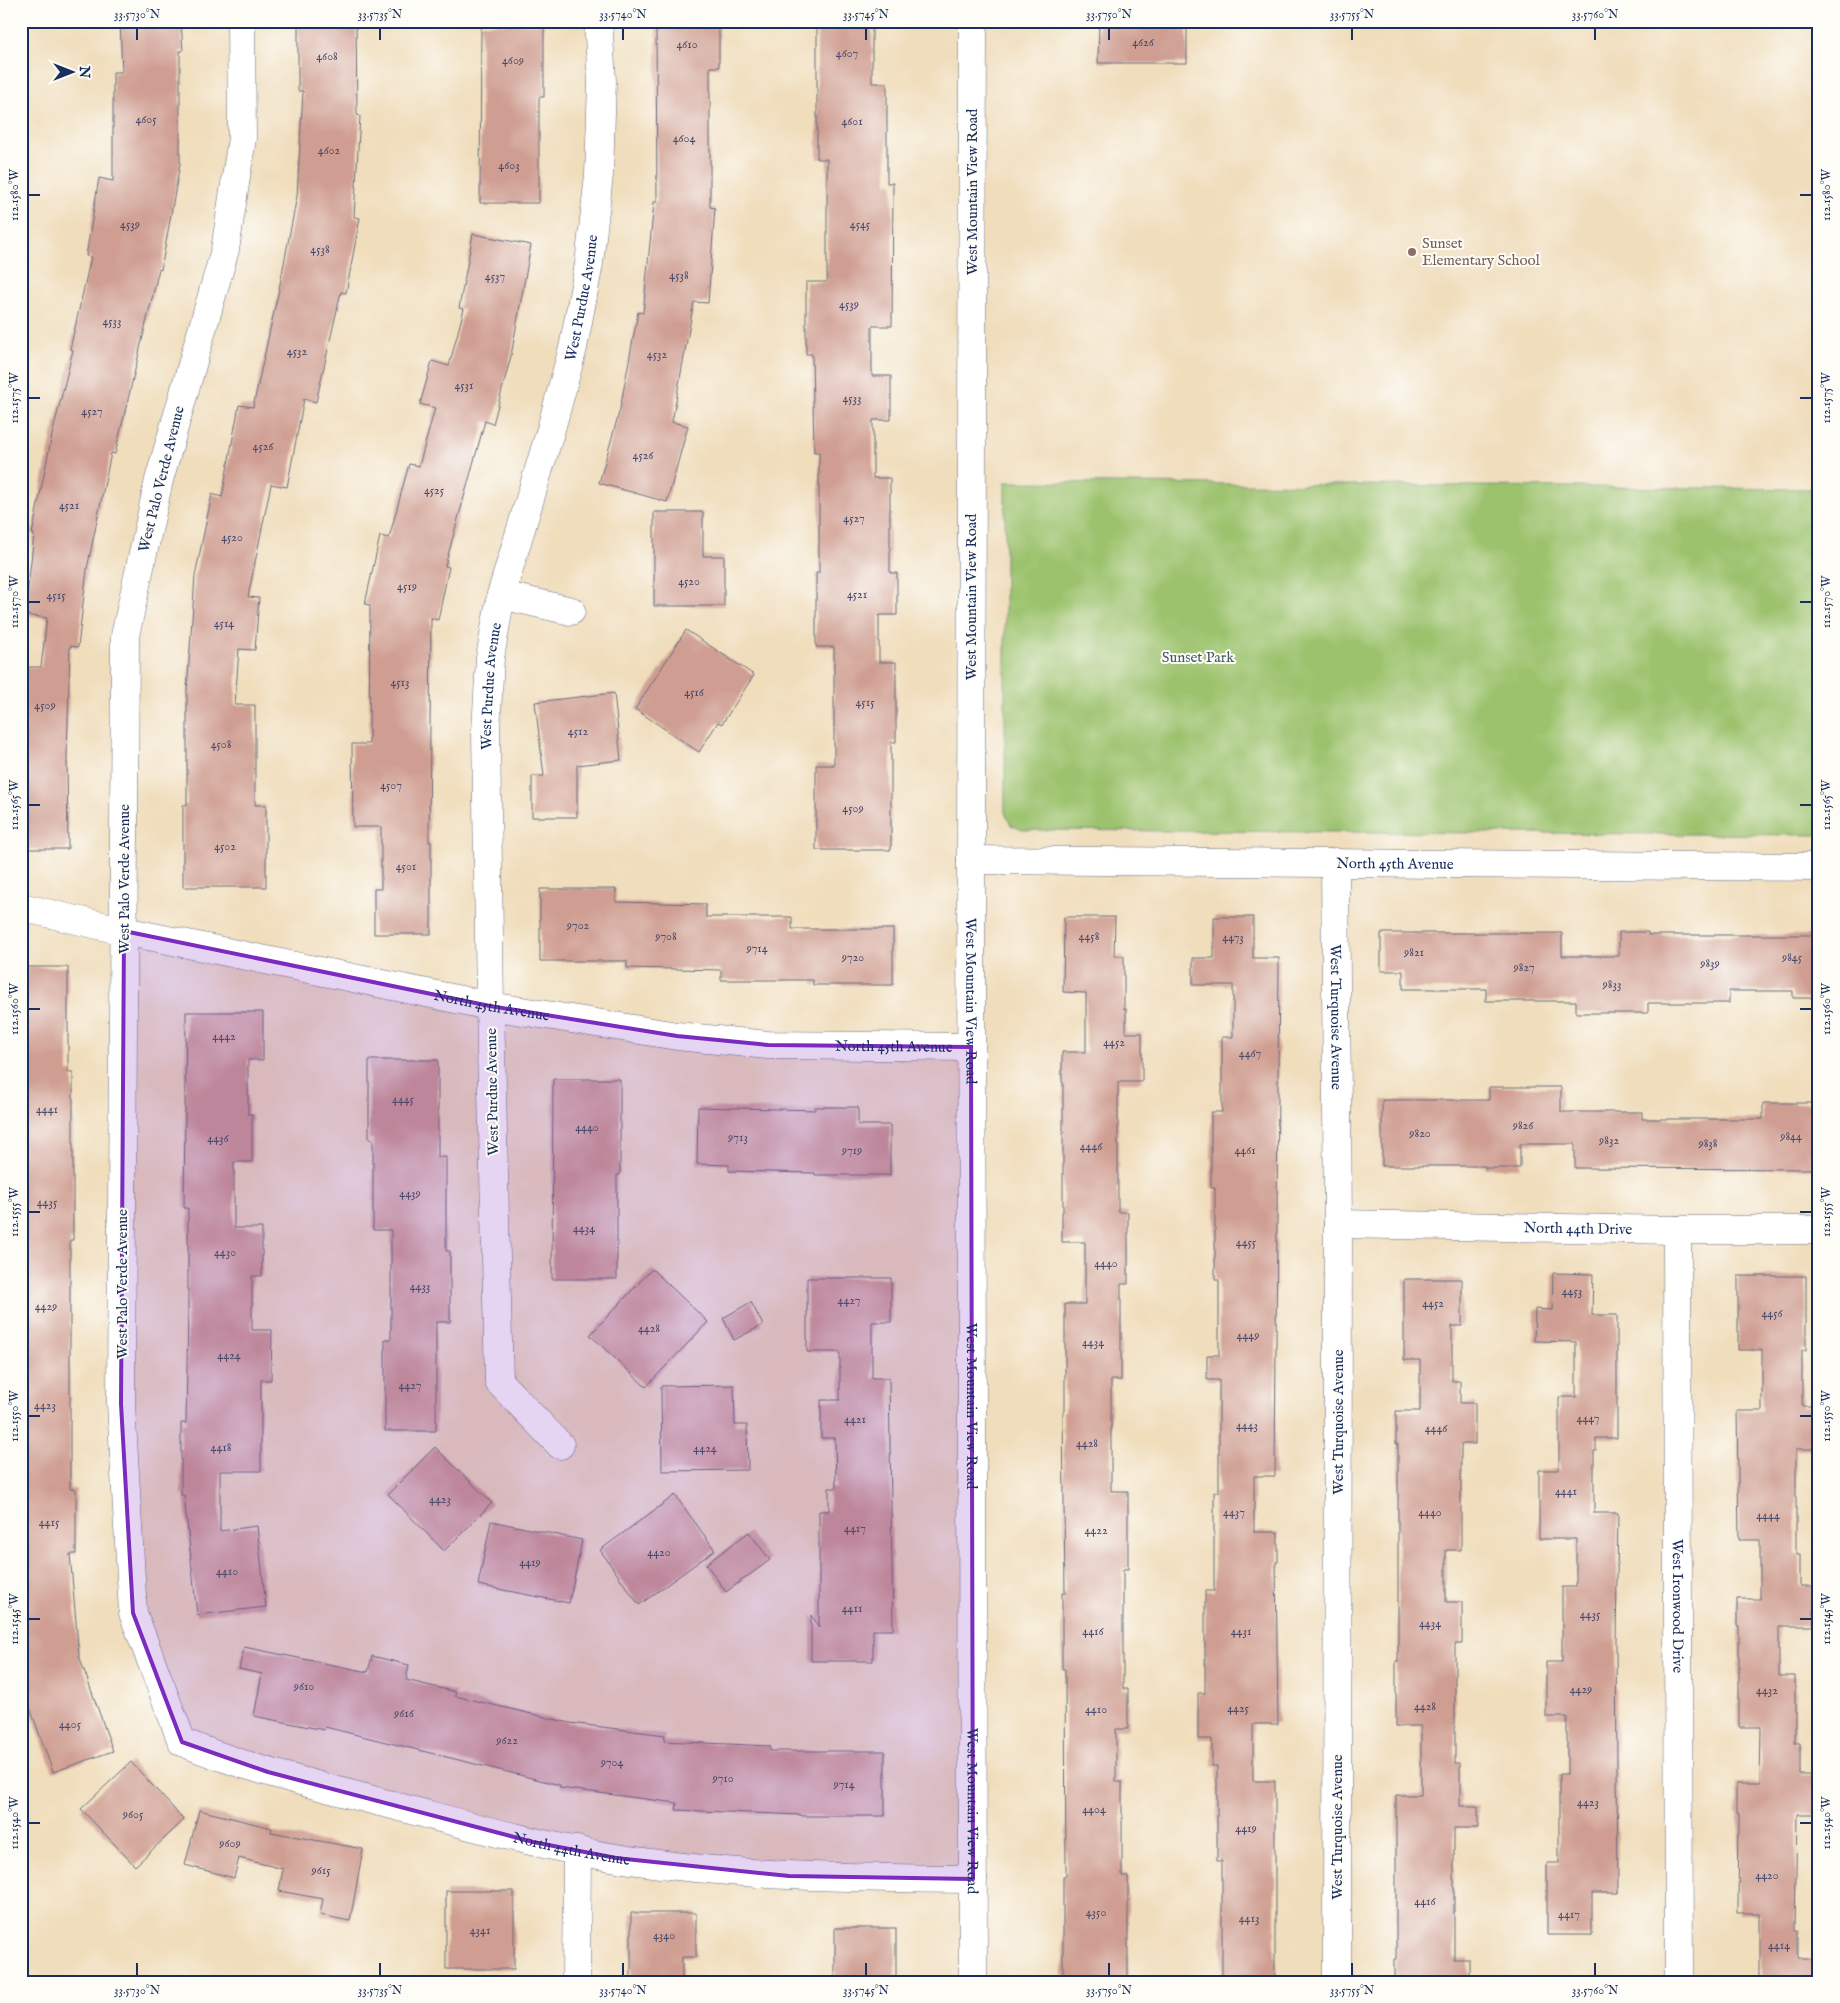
<svg xmlns="http://www.w3.org/2000/svg" width="1840" height="2003" viewBox="0 0 1840 2003" font-family="'IM FELL English',serif">
	<style>
		.green { fill: #9cc26d; stroke: #5c7866 }
		.building { fill: #cf9d91 }
		.lines { fill: none; stroke-linecap: round; stroke-linejoin: round }
		.minor-casing { stroke: #666c7f; stroke-width: 29 }
		.tertiary-casing { stroke: #666c7f; stroke-width: 29 }
		.minor { stroke: #fff; stroke-width: 28 }
		.tertiary { stroke: #fff; stroke-width: 28 }
		.marked { fill: #7b2cbf; fill-opacity: 0.2; stroke: #7b2cbf; stroke-width: 4; stroke-linejoin: round }
		.ticks { fill: none; stroke: #1b2f5e; stroke-width: 2 }
		.education-dot { fill: #8d6e63; stroke: #fdfcf7; stroke-width: 2 }
		.labels { text-anchor: middle; stroke-width: 4; stroke-linejoin: round; paint-order: stroke }
		.number-label { font-size: 12px; fill: #484a6b }
		.street-label { font-size: 15px; fill: #1b2f5e; stroke: #fdfcf7 }
		.education-label { font-size: 15px; fill: #785e54; stroke: #fdfcf7; text-anchor: start }
		.park-label { font-size: 15px; fill: #425b62; stroke: #fdfcf7 }
		.neatline { fill: none; stroke: #1b2f5e; stroke-width: 2 }
		.ticks-label { font-size: 12px; text-anchor: middle; fill: #1b2f5e }
	</style>
	<rect width="100%" height="100%" fill="#fdfcf7"/>
	<filter id="ink" filterUnits="userSpaceOnUse"><feTurbulence type="fractalNoise" baseFrequency=".02" numOctaves="2"/><feDisplacementMap in="SourceGraphic" scale="10" xChannelSelector="R" yChannelSelector="G"/><feConvolveMatrix kernelMatrix="1 2 1 2 8 2 1 2 1" color-interpolation-filters="sRGB"/></filter>
	<filter id="wash" filterUnits="userSpaceOnUse"><feTurbulence type="fractalNoise" baseFrequency=".0096" numOctaves="4" result="noise"/><feDisplacementMap in="SourceGraphic" scale="20" xChannelSelector="R" yChannelSelector="G"/><feGaussianBlur stdDeviation="1.12" result="paint"/><feColorMatrix in="noise" values="0 0 0 0 0 0 0 0 0 0 0 0 0 0 0 0 0 1.4 0 .05"/><feComposite in="paint" operator="in"/></filter>
	<g filter="url(#wash)">
		<rect width="100%" height="100%" fill="#f0ddbc"/>
		<polygon class="green" points="1005,482 1819,489 1819,835 1023,830 1011,825 1005,813"/>
		<g id="blocks">
			<g class="building">
				<polygon points="120,21 181,21 183,51 180,51 180,164 161,270 159,269 115,454 111,453 87,569 78,647 70,646 67,755 68,849 21,849 21,667 41,667 47,618 25,615 34,534 32,534 52,435 73,350 70,349 91,257 86,256 99,178 113,181 113,72 122,72"/>
				<polygon points="298,21 356,21 357,115 360,116 354,217 360,218 346,293 341,292 316,402 304,399 287,487 271,484 248,597 259,598 255,650 239,649 235,705 255,705 255,805 266,805 266,887 183,887 183,805 187,805 187,691 195,576 212,494 222,497 239,405 253,407 279,289 297,196 303,91 298,91"/>
				<polygon points="656,21 719,21 719,67 710,67 710,207 715,208 708,303 694,302 672,422 688,426 667,502 599,483 620,409 638,312 643,313 654,202 657,202"/>
				<polygon points="817,21 872,21 872,83 887,83 887,183 893,183 892,326 872,326 872,376 891,376 891,420 873,420 873,478 890,478 890,573 897,573 897,615 879,615 879,662 896,662 896,742 891,742 891,850 816,850 816,765 834,765 834,647 816,647 816,573 819,573 819,452 814,452 812,354 806,354 806,282 827,282 827,159 817,159"/>
				<polygon points="1099,21 1187,21 1187,63 1098,63"/>
				<polygon points="481,24 544,24 544,97 539,97 539,203 480,203"/>
				<polygon points="473,234 531,245 511,356 493,424 485,421 445,566 449,567 438,620 431,618 429,842 431,842 431,934 374,934 374,889 381,889 381,827 353,827 352,744 369,744 370,605 365,604 380,536 389,538 409,464 419,466 435,408 420,404 432,361 449,366 464,309 459,308"/>
				<polygon points="654,512 703,512 703,556 724,556 724,606 654,606"/>
				<polygon points="686,630 754,675 722,724 718,722 699,752 635,709"/>
				<polygon points="614,693 621,760 577,765 577,817 532,817 532,776 544,776 535,702"/>
				<polygon points="540,889 616,889 616,902 706,904 706,917 792,917 792,929 893,929 893,985 813,985 813,980 721,980 721,970 627,968 627,961 540,961"/>
				<polygon points="1064,917 1115,917 1114,956 1124,956 1124,1009 1126,1009 1126,1033 1142,1033 1142,1082 1118,1082 1118,1212 1128,1212 1128,1284 1121,1284 1121,1380 1111,1380 1111,1491 1128,1491 1128,1569 1123,1569 1123,1689 1128,1689 1128,1729 1116,1729 1116,1782 1122,1782 1122,1876 1128,1876 1128,1982 1063,1982 1063,1876 1066,1876 1065,1669 1062,1669 1062,1593 1065,1593 1063,1411 1065,1411 1065,1304 1085,1304 1085,1242 1062,1242 1062,1212 1063,1212 1063,1082 1062,1082 1062,1052 1086,1052 1086,993 1063,992"/>
				<polygon points="1214,917 1253,917 1253,958 1279,958 1275,1476 1254,1476 1254,1532 1278,1532 1278,1562 1276,1562 1278,1724 1253,1724 1253,1781 1275,1781 1275,1982 1222,1982 1222,1861 1217,1861 1217,1766 1212,1766 1212,1739 1198,1739 1198,1693 1205,1693 1205,1591 1214,1591 1214,1492 1219,1492 1219,1380 1207,1380 1207,1355 1219,1355 1219,1280 1215,1280 1215,1188 1211,1188 1211,1112 1222,1112 1222,1037 1233,1037 1233,985 1193,985 1193,958 1214,958"/>
				<polygon points="1619,932 1648,932 1648,935 1819,935 1819,998 1793,998 1793,991 1729,991 1729,1003 1648,1003 1648,1013 1576,1013 1576,1001 1486,1001 1486,989 1403,989 1403,971 1381,971 1381,933 1562,933 1562,956 1619,956"/>
				<polygon points="21,967 68,967 68,1072 73,1072 73,1240 70,1240 70,1489 76,1489 76,1554 70,1554 79,1656 113,1751 53,1772 21,1683"/>
				<polygon points="186,1012 263,1012 263,1060 248,1060 248,1114 252,1114 252,1162 234,1162 234,1228 262,1228 262,1276 252,1276 252,1330 272,1330 271,1380 261,1380 261,1471 220,1471 220,1531 257,1526 266,1607 197,1615 184,1495 181,1495 181,1423 186,1423 188,1308 188,1208 184,1208"/>
				<polygon points="369,1060 438,1060 438,1157 446,1157 446,1251 450,1251 450,1322 436,1322 436,1431 385,1431 385,1339 391,1339 391,1230 373,1230 373,1139 369,1139"/>
				<polygon points="553,1079 620,1079 620,1175 617,1175 617,1279 552,1279"/>
				<polygon points="1489,1087 1561,1087 1561,1112 1642,1112 1642,1119 1763,1119 1763,1103 1819,1103 1819,1169 1575,1168 1575,1144 1520,1144 1520,1168 1485,1168 1485,1166 1382,1166 1382,1100 1489,1100"/>
				<polygon points="698,1107 815,1110 815,1107 858,1107 858,1125 890,1125 890,1175 815,1175 815,1173 729,1171 729,1165 697,1164"/>
				<polygon points="652,1269 708,1322 646,1387 590,1335"/>
				<polygon points="1553,1273 1593,1274 1592,1315 1617,1315 1617,1438 1596,1438 1596,1451 1594,1451 1594,1513 1618,1513 1616,1641 1618,1893 1592,1893 1592,1935 1547,1935 1547,1863 1559,1863 1559,1774 1567,1774 1567,1717 1546,1717 1546,1662 1562,1662 1562,1587 1576,1587 1576,1539 1539,1539 1539,1470 1559,1470 1559,1397 1576,1397 1576,1342 1534,1341 1535,1309 1552,1310"/>
				<polygon points="1738,1276 1806,1276 1806,1350 1802,1350 1802,1406 1818,1406 1818,1449 1796,1449 1796,1555 1800,1555 1800,1586 1814,1586 1814,1626 1779,1626 1779,1676 1795,1676 1795,1743 1800,1743 1800,1775 1819,1775 1818,1814 1797,1814 1795,1931 1798,1931 1798,1959 1814,1959 1814,1982 1760,1982 1760,1913 1738,1913 1739,1814 1736,1814 1736,1784 1760,1784 1761,1727 1739,1727 1739,1626 1737,1626 1737,1599 1760,1599 1760,1540 1739,1540 1737,1411 1762,1411 1762,1350 1738,1350"/>
				<polygon points="807,1278 891,1278 891,1322 872,1322 872,1378 889,1378 893,1630 873,1630 873,1661 811,1661 811,1615 819,1627 819,1511 829,1511 829,1488 836,1488 835,1438 821,1438 821,1400 840,1400 840,1352 807,1352"/>
				<polygon points="1404,1279 1462,1279 1462,1326 1452,1326 1452,1381 1460,1381 1460,1403 1475,1403 1475,1444 1461,1444 1461,1550 1446,1550 1446,1602 1462,1602 1462,1644 1455,1644 1455,1763 1460,1763 1460,1806 1478,1806 1478,1828 1454,1828 1454,1959 1469,1959 1469,1982 1394,1982 1394,1959 1396,1959 1396,1795 1421,1795 1421,1726 1396,1726 1396,1661 1398,1661 1398,1444 1396,1444 1396,1411 1420,1411 1420,1360 1404,1360"/>
				<polygon points="751,1302 763,1325 734,1340 723,1318"/>
				<polygon points="734,1385 735,1425 747,1425 748,1470 662,1471 661,1386"/>
				<polygon points="435,1447 492,1503 444,1551 388,1494"/>
				<polygon points="675,1495 715,1550 639,1605 600,1550"/>
				<polygon points="491,1521 582,1540 569,1603 478,1585"/>
				<polygon points="749,1532 770,1560 726,1592 706,1564"/>
				<polygon points="244,1647 368,1672 372,1656 409,1665 406,1680 456,1692 455,1696 570,1723 665,1735 664,1741 770,1746 770,1751 885,1751 885,1816 802,1816 802,1815 676,1810 677,1803 560,1788 560,1785 325,1727 324,1730 254,1716 262,1674 239,1669"/>
				<polygon points="131,1762 184,1820 135,1866 81,1809"/>
				<polygon points="199,1810 272,1828 271,1832 363,1849 350,1921 320,1915 323,1899 279,1891 283,1869 239,1858 234,1878 185,1865"/>
				<rect x="446" y="1891" width="68" height="78"/>
				<polygon points="631,1913 696,1913 696,1957 682,1957 682,1982 631,1982"/>
				<rect x="835" y="1928" width="61" height="54"/>
			</g>
		</g>
	</g>
	<g filter="url(#ink)">
		<use href="#blocks" fill-opacity="0" stroke="#666c7f" stroke-width="1"/>
		<g class="lines">
			<g class="minor-casing">
				<g id="minor">
					<path id="s1" d="M241,21L242,138L225,250L159,480L125,636L121,1404L133,1613L182,1742C248,1769 316,1785 384,1803C461,1823 538,1846 617,1858C735,1877 854,1878 973,1879"/>
					<polyline points="501,595 571,611"/>
					<path id="s2" d="M971,860L1819,867"/>
					<path id="s3" d="M1335,862L1338,1224L1337,1982"/>
					<path id="s4" d="M21,907L124,931L490,1006L677,1036L768,1045L971,1047"/>
					<path id="s5" d="M1338,1224L1677,1230H1819"/>
					<path id="s6" d="M1677,1230L1679,1982"/>
					<path id="s7" d="M560,1445L499,1382L490,1006L486,731L490,658L501,595L551,429L573,348L589,264L599,175L602,81L598,21"/>
					<polyline points="576,1982 577,1850"/>
				</g>
			</g>
			<g class="tertiary-casing">
				<g id="tertiary">
					<path id="s8" d="M973,21L971,860L973,1982"/>
				</g>
			</g>
			<use href="#minor" class="minor"/>
			<use href="#tertiary" class="tertiary"/>
		</g>
	</g>
	<path class="marked" d="M124,931L490,1006L677,1036L768,1045L971,1047L973,1879L789,1876L616,1858L533,1842L268,1772L182,1742L133,1613L121,1404Z"/>
	<path class="ticks" d="M137,28V40M380,28V40M623,28V40M866,28V40M1109,28V40M1352,28V40M1595,28V40M28,195H40M1800,195H1812M28,398H40M1800,398H1812M28,602H40M1800,602H1812M28,805H40M1800,805H1812M28,1009H40M1800,1009H1812M28,1212H40M1800,1212H1812M28,1416H40M1800,1416H1812M28,1619H40M1800,1619H1812M28,1823H40M1800,1823H1812M137,1963V1976M380,1963V1976M623,1963V1976M866,1963V1976M1109,1963V1976M1352,1963V1976M1595,1963V1976"/>
	<circle class="education-dot" cx="1412" cy="252" r="5"/>
	<g class="labels">
		<g class="number-label">
			<text x="1143" y="46">4626</text>
			<text x="687" y="48">4610</text>
			<text x="847" y="57">4607</text>
			<text x="327" y="60">4608</text>
			<text x="513" y="64">4609</text>
			<text x="146" y="123">4605</text>
			<text x="852" y="125">4601</text>
			<text x="684" y="142">4604</text>
			<text x="329" y="154">4602</text>
			<text x="509" y="169">4603</text>
			<text x="130" y="228">4539</text>
			<text x="860" y="228">4545</text>
			<text x="320" y="253">4538</text>
			<text x="679" y="279">4538</text>
			<text x="495" y="280">4537</text>
			<text x="849" y="308">4539</text>
			<text x="112" y="325">4533</text>
			<text x="297" y="355">4532</text>
			<text x="657" y="358">4532</text>
			<text x="464" y="389">4531</text>
			<text x="852" y="402">4533</text>
			<text x="92" y="415">4527</text>
			<text x="263" y="450">4526</text>
			<text x="643" y="459">4526</text>
			<text x="434" y="494">4525</text>
			<text x="69" y="509">4521</text>
			<text x="854" y="522">4527</text>
			<text x="232" y="541">4520</text>
			<text x="689" y="585">4520</text>
			<text x="407" y="590">4519</text>
			<text x="857" y="598">4521</text>
			<text x="56" y="599">4515</text>
			<text x="224" y="627">4514</text>
			<text x="400" y="686">4513</text>
			<text x="694" y="696">4516</text>
			<text x="865" y="706">4515</text>
			<text x="45" y="709">4509</text>
			<text x="578" y="735">4512</text>
			<text x="221" y="748">4508</text>
			<text x="391" y="789">4507</text>
			<text x="853" y="812">4509</text>
			<text x="225" y="850">4502</text>
			<text x="406" y="870">4501</text>
			<text x="578" y="929">9702</text>
			<text x="666" y="940">9708</text>
			<text x="1089" y="940">4458</text>
			<text x="1233" y="941">4473</text>
			<text x="757" y="952">9714</text>
			<text x="1414" y="956">9821</text>
			<text x="853" y="961">9720</text>
			<text x="1792" y="961">9845</text>
			<text x="1710" y="967">9839</text>
			<text x="1524" y="971">9827</text>
			<text x="1612" y="988">9833</text>
			<text x="224" y="1040">4442</text>
			<text x="1114" y="1046">4452</text>
			<text x="1250" y="1057">4467</text>
			<text x="403" y="1103">4445</text>
			<text x="47" y="1113">4441</text>
			<text x="1523" y="1129">9826</text>
			<text x="587" y="1131">4440</text>
			<text x="1420" y="1137">9820</text>
			<text x="1791" y="1140">9844</text>
			<text x="738" y="1141">9713</text>
			<text x="218" y="1142">4436</text>
			<text x="1609" y="1144">9832</text>
			<text x="1708" y="1147">9838</text>
			<text x="1091" y="1150">4446</text>
			<text x="852" y="1154">9719</text>
			<text x="1245" y="1154">4461</text>
			<text x="410" y="1197">4439</text>
			<text x="47" y="1206">4435</text>
			<text x="584" y="1232">4434</text>
			<text x="1246" y="1246">4455</text>
			<text x="225" y="1256">4430</text>
			<text x="1106" y="1267">4440</text>
			<text x="420" y="1290">4433</text>
			<text x="1572" y="1295">4453</text>
			<text x="849" y="1304">4427</text>
			<text x="1433" y="1307">4452</text>
			<text x="46" y="1310">4429</text>
			<text x="1772" y="1317">4456</text>
			<text x="649" y="1332">4428</text>
			<text x="1248" y="1339">4449</text>
			<text x="1093" y="1346">4434</text>
			<text x="229" y="1359">4424</text>
			<text x="410" y="1389">4427</text>
			<text x="45" y="1409">4423</text>
			<text x="1588" y="1422">4447</text>
			<text x="855" y="1423">4421</text>
			<text x="1247" y="1429">4443</text>
			<text x="1436" y="1432">4446</text>
			<text x="1087" y="1447">4428</text>
			<text x="221" y="1451">4418</text>
			<text x="705" y="1452">4424</text>
			<text x="1566" y="1495">4441</text>
			<text x="440" y="1503">4423</text>
			<text x="1234" y="1516">4437</text>
			<text x="1430" y="1516">4440</text>
			<text x="1768" y="1519">4444</text>
			<text x="49" y="1526">4415</text>
			<text x="855" y="1532">4417</text>
			<text x="1096" y="1534">4422</text>
			<text x="659" y="1556">4420</text>
			<text x="530" y="1566">4419</text>
			<text x="227" y="1575">4410</text>
			<text x="852" y="1612">4411</text>
			<text x="1590" y="1618">4435</text>
			<text x="1430" y="1627">4434</text>
			<text x="1093" y="1635">4416</text>
			<text x="1241" y="1635">4431</text>
			<text x="304" y="1690">9610</text>
			<text x="1581" y="1693">4429</text>
			<text x="1767" y="1694">4432</text>
			<text x="1425" y="1710">4428</text>
			<text x="1238" y="1712">4425</text>
			<text x="1096" y="1713">4410</text>
			<text x="404" y="1717">9616</text>
			<text x="70" y="1728">4405</text>
			<text x="507" y="1744">9622</text>
			<text x="612" y="1766">9704</text>
			<text x="723" y="1782">9710</text>
			<text x="844" y="1788">9714</text>
			<text x="1588" y="1806">4423</text>
			<text x="1094" y="1813">4404</text>
			<text x="133" y="1818">9605</text>
			<text x="1246" y="1832">4419</text>
			<text x="230" y="1847">9609</text>
			<text x="321" y="1874">9615</text>
			<text x="1767" y="1879">4420</text>
			<text x="1425" y="1905">4416</text>
			<text x="1096" y="1916">4350</text>
			<text x="1569" y="1918">4417</text>
			<text x="1249" y="1922">4413</text>
			<text x="480" y="1934">4341</text>
			<text x="664" y="1939">4340</text>
			<text x="1779" y="1949">4414</text>
		</g>
		<g class="street-label">
			<text transform="translate(972 192) rotate(-90)" y="5">West Mountain View Road</text>
			<text dy="5" stroke="none"><textPath href="#s7" startOffset="1184">West Purdue Avenue</textPath></text>
			<text transform="translate(161 479) rotate(-76)" y="5">West Palo Verde Avenue</text>
			<text transform="translate(971 597) rotate(-90)" y="5">West Mountain View Road</text>
			<text dy="5" stroke="none"><textPath href="#s7" startOffset="784">West Purdue Avenue</textPath></text>
			<text dy="5" stroke="none"><textPath href="#s2" startOffset="424">North 45th Avenue</textPath></text>
			<text transform="translate(124 879) rotate(-90)" y="5">West Palo Verde Avenue</text>
			<text dy="5" stroke="none"><textPath href="#s8" startOffset="980">West Mountain View Road</textPath></text>
			<text dy="5" stroke="none"><textPath href="#s4" startOffset="481">North 45th Avenue</textPath></text>
			<text dy="5" stroke="none"><textPath href="#s3" startOffset="155">West Turquoise Avenue</textPath></text>
			<text dy="5" stroke="none"><textPath href="#s4" startOffset="886">North 45th Avenue</textPath></text>
			<text transform="translate(492 1092) rotate(-91)" y="5">West Purdue Avenue</text>
			<text dy="5" stroke="none"><textPath href="#s5" startOffset="240">North 44th Drive</textPath></text>
			<text transform="translate(122 1284) rotate(-90)" y="5">West Palo Verde Avenue</text>
			<text dy="5" stroke="none"><textPath href="#s8" startOffset="1385">West Mountain View Road</textPath></text>
			<text transform="translate(1338 1422) rotate(-90)" y="5">West Turquoise Avenue</text>
			<text dy="5" stroke="none"><textPath href="#s6" startOffset="376">West Ironwood Drive</textPath></text>
			<text dy="5" stroke="none"><textPath href="#s8" startOffset="1790">West Mountain View Road</textPath></text>
			<text transform="translate(1337 1827) rotate(-90)" y="5">West Turquoise Avenue</text>
			<text dy="5" stroke="none"><textPath href="#s1" startOffset="2149">North 44th Avenue</textPath></text>
		</g>
		<g class="education-label">
			<text x="1422" y="248">Sunset<tspan x="1422" dy="17">Elementary School</tspan></text>
		</g>
		<g class="park-label">
			<text x="1198" y="662">Sunset Park</text>
		</g>
	</g>
	<rect width="1840" height="2003" fill="none" stroke="#fdfcf7" stroke-width="55"/>
	<g transform="translate(72 72) rotate(90)" stroke="#fdfcf7" stroke-width="4" paint-order="stroke">
	<path d="M0-4L9 19L0 12L-9 19Z" fill="#1b2f5e"/>
	<text y="-8" font-size="14" font-weight="bold" text-anchor="middle" fill="#1b2f5e">N</text>
	</g>
	<rect x="28" y="28" width="1784" height="1948" class="neatline"/>
	<g class="ticks-label">
		<text x="137" y="18">33.5730°N</text>
		<text x="380" y="18">33.5735°N</text>
		<text x="623" y="18">33.5740°N</text>
		<text x="866" y="18">33.5745°N</text>
		<text x="1109" y="18">33.5750°N</text>
		<text x="1352" y="18">33.5755°N</text>
		<text x="1595" y="18">33.5760°N</text>
		<text transform="translate(1826 195) rotate(-90)" y="4">112.1580°W</text>
		<text transform="translate(14 195) rotate(-90)" y="4">112.1580°W</text>
		<text transform="translate(1826 398) rotate(-90)" y="4">112.1575°W</text>
		<text transform="translate(14 398) rotate(-90)" y="4">112.1575°W</text>
		<text transform="translate(1826 602) rotate(-90)" y="4">112.1570°W</text>
		<text transform="translate(14 602) rotate(-90)" y="4">112.1570°W</text>
		<text transform="translate(14 805) rotate(-90)" y="4">112.1565°W</text>
		<text transform="translate(1826 805) rotate(-90)" y="4">112.1565°W</text>
		<text transform="translate(1826 1009) rotate(-90)" y="4">112.1560°W</text>
		<text transform="translate(14 1009) rotate(-90)" y="4">112.1560°W</text>
		<text transform="translate(14 1212) rotate(-90)" y="4">112.1555°W</text>
		<text transform="translate(1826 1212) rotate(-90)" y="4">112.1555°W</text>
		<text transform="translate(1826 1416) rotate(-90)" y="4">112.1550°W</text>
		<text transform="translate(14 1416) rotate(-90)" y="4">112.1550°W</text>
		<text transform="translate(1826 1619) rotate(-90)" y="4">112.1545°W</text>
		<text transform="translate(14 1619) rotate(-90)" y="4">112.1545°W</text>
		<text transform="translate(14 1823) rotate(-90)" y="4">112.1540°W</text>
		<text transform="translate(1826 1823) rotate(-90)" y="4">112.1540°W</text>
		<text x="137" y="1994">33.5730°N</text>
		<text x="380" y="1994">33.5735°N</text>
		<text x="623" y="1994">33.5740°N</text>
		<text x="866" y="1994">33.5745°N</text>
		<text x="1109" y="1994">33.5750°N</text>
		<text x="1352" y="1994">33.5755°N</text>
		<text x="1595" y="1994">33.5760°N</text>
	</g>
</svg>
